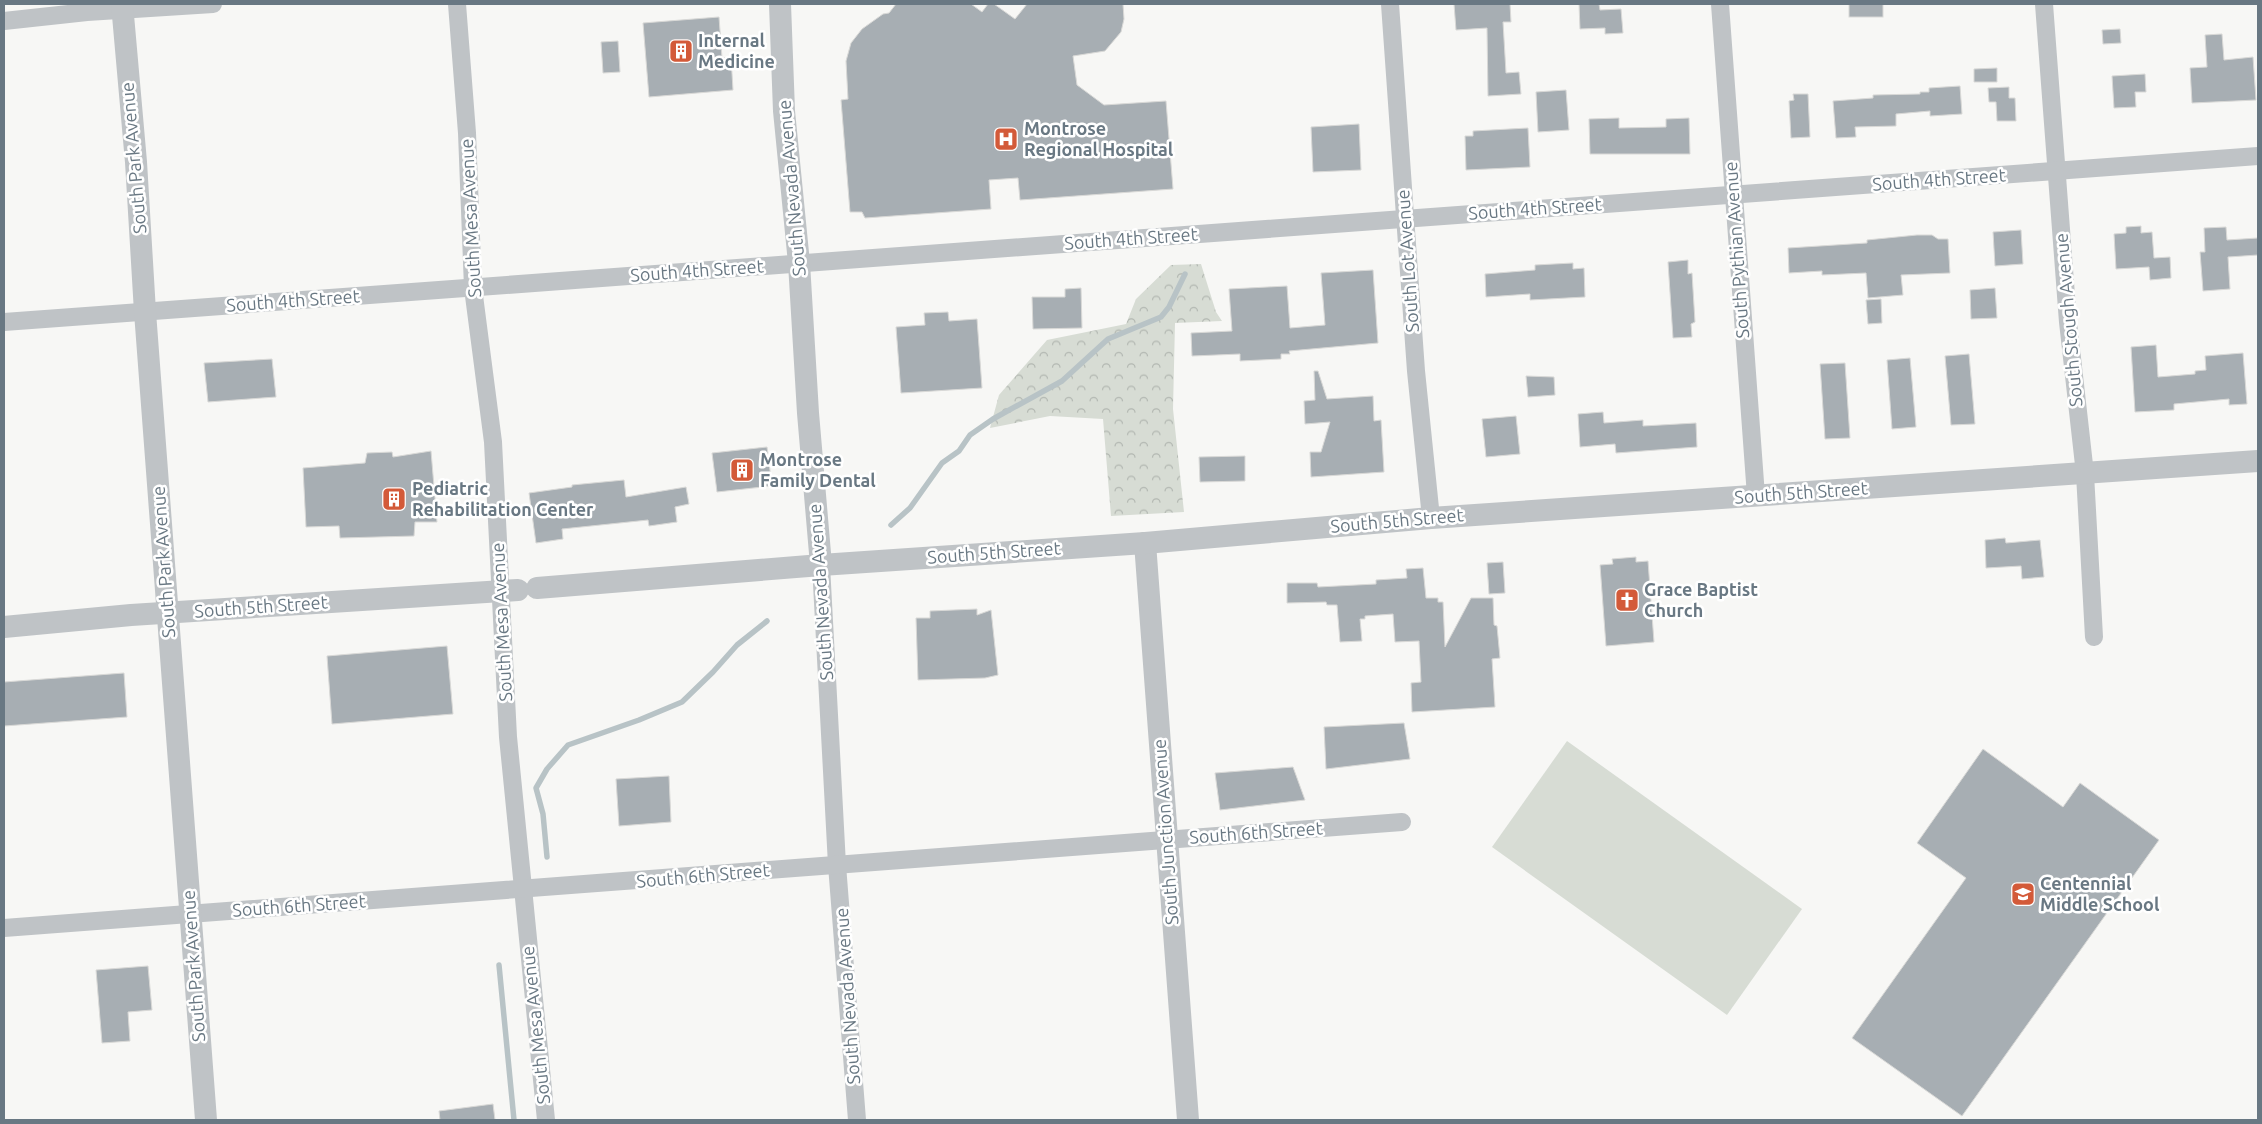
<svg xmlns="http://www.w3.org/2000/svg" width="2262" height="1124" viewBox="0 0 2262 1124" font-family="Ubuntu,sans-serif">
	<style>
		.forest { fill: url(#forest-crowns) }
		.pitch { fill: #d7dcd4 }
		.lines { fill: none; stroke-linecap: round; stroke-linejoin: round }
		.stream { stroke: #b8c3c6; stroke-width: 5.5 }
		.building { fill: #a7aeb3; stroke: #d9d9d7 }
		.minor { stroke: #bfc3c6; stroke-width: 18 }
		.tertiary { stroke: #bfc3c6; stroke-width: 22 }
		.labels { text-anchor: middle; stroke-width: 5; stroke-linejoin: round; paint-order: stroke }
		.poi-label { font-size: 18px; font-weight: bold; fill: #697883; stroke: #fff; text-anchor: start }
		.street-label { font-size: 18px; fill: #697883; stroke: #fff }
	</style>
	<defs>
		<pattern id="forest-crowns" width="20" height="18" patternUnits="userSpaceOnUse" patternTransform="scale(1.25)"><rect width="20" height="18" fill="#d7dcd4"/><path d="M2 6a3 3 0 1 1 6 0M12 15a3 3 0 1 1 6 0" fill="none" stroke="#b2b7b1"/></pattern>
	</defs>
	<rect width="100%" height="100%" fill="#f7f7f5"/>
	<polygon class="forest" points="1201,264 1216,312 1222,321 1175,323 1173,409 1184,512 1111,516 1103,419 1050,416 990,428 999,395 1047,340 1126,324 1136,299 1171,265"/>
	<polygon class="pitch" points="1567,741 1802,909 1727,1015 1492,847"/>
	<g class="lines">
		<g class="stream">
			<polyline points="891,525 910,508 942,463 959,451 970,435 993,419 1062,381 1108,339 1161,317 1169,307 1185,274"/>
			<polyline points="547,857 543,814 536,788 547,769 568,745 639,720 682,702 713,672 737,645 767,621"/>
			<polyline points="499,965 514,1120"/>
		</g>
	</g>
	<g class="building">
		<polygon points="896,4 971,4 982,12 988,4 994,4 1015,19 1027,4 1123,4 1124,19 1121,32 1105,51 1073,56 1077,85 1104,105 1166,101 1173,189 1020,200 1018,178 989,180 991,209 865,218 862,212 850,212 841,100 848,99 846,61 851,43 862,29 883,14 889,13"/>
		<polygon points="1454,4 1510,4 1511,22 1503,22 1506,73 1519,72 1521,94 1488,96 1487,28 1456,30"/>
		<polygon points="1579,4 1599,4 1600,10 1621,9 1623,33 1605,34 1605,28 1580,29"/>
		<rect x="1849" y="4" width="34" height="13"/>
		<polygon points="719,17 722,58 731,57 733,90 649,97 643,23"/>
		<polygon points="2120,29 2121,43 2103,44 2102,30"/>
		<polygon points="2222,34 2224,60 2253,57 2256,100 2192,103 2190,68 2207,67 2205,35"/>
		<polygon points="618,41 620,72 603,73 601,42"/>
		<polygon points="1997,68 1997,82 1974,82 1974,69"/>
		<polygon points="2145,74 2146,92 2135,92 2136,107 2114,108 2112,76"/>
		<polygon points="1960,86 1962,114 1930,116 1930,111 1896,114 1896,126 1855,127 1856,137 1836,138 1833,101 1873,98 1873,95 1920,94 1920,92 1929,92 1929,88"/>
		<polygon points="2009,87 2009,98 2015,98 2016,121 1997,121 1996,102 1989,102 1988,88"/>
		<polygon points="1566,90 1569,130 1538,132 1536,92"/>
		<polygon points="1793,94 1808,94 1810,137 1791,138 1789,101 1794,100"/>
		<polygon points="1619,118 1619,128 1666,127 1666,119 1689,118 1690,154 1590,154 1589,119"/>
		<polygon points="1359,124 1361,170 1313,172 1311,127"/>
		<polygon points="1528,128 1530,167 1466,170 1465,136 1473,136 1473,131"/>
		<polygon points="2141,226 2141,233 2152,232 2154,258 2170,257 2171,278 2150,280 2149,267 2116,269 2114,234 2126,233 2126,227"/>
		<polygon points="2226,227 2227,240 2258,238 2258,255 2228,257 2230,289 2203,291 2200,252 2205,252 2204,228"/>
		<polygon points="2021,230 2023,264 1995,266 1993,232"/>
		<polygon points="1917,235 1932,235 1938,239 1948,239 1950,273 1901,275 1903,295 1868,298 1866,273 1822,275 1822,271 1789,273 1788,248 1867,243 1867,240"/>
		<polygon points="1688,260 1688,274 1692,273 1695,322 1691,324 1692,337 1673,338 1668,262"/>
		<polygon points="1573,263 1573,269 1584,268 1585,297 1530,300 1530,294 1486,297 1485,274 1535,270 1535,265"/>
		<polygon points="1373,270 1378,343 1289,351 1290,354 1281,354 1281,359 1240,361 1240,354 1192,356 1191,333 1232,331 1229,289 1287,286 1290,328 1325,325 1321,273"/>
		<polygon points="1081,288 1082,328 1033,329 1032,297 1065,297 1065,289"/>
		<polygon points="1995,288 1997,318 1971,319 1970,290"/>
		<polygon points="1881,299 1882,323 1868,324 1866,300"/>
		<polygon points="948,312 949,321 977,319 982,388 901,393 896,327 925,325 924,313"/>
		<polygon points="2156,345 2158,377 2195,374 2195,371 2206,370 2205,356 2243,353 2247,404 2229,405 2229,399 2174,404 2174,410 2135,412 2131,347"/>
		<polygon points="1969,354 1975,424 1951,425 1945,356"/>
		<polygon points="1910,358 1916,427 1892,429 1887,360"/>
		<polygon points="272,359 276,397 208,402 204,363"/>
		<polygon points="1845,363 1850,438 1825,439 1820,364"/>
		<polygon points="1314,371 1318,371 1327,399 1373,396 1374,421 1381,420 1384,472 1311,477 1310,452 1321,452 1330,422 1305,424 1304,401 1315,400"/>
		<polygon points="1526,376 1554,377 1555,395 1528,397"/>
		<polygon points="1603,412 1604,423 1643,420 1643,426 1696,423 1697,447 1616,453 1615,444 1580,447 1578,414"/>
		<polygon points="1516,416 1520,454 1486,457 1482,419"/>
		<polygon points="767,447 772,486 717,492 712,453"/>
		<polygon points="431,451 437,522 415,522 414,536 340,538 339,526 306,527 303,468 365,463 367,453 392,452 393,457"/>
		<polygon points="1245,456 1245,481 1200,482 1199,457"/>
		<polygon points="624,480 626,497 686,487 689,504 675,507 677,522 649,526 648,520 562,529 563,539 536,543 529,493 572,487 572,485"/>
		<polygon points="2005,538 2006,543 2040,540 2044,577 2022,579 2021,566 1986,568 1985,540"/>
		<polygon points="1636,557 1636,562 1648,561 1654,642 1606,646 1600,565 1613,564 1612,559"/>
		<polygon points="1503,562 1505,593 1489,594 1487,563"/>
		<polygon points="1423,568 1426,598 1438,598 1438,602 1443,602 1445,647 1471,598 1493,598 1494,625 1497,626 1500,658 1492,659 1495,707 1412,712 1411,683 1421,682 1419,641 1395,642 1393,614 1365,616 1365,619 1360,619 1362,641 1340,642 1337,605 1327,605 1326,602 1287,603 1287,583 1317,583 1318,587 1376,584 1376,580 1407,578 1406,569"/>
		<polygon points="977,609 977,615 991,610 998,675 985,678 918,680 916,618 930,618 930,611"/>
		<polygon points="447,646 453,714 332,724 327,656"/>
		<polygon points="124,673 127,717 4,726 4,682"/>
		<polygon points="1404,723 1410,759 1326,769 1324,727"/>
		<polygon points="1983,749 2063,807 2080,783 2159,840 1962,1116 1852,1038 1966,878 1917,843"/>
		<polygon points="1293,767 1305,800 1220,810 1215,773"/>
		<polygon points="669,776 671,822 619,826 616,779"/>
		<polygon points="148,966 152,1010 128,1012 130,1041 102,1043 96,970"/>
		<polygon points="493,1104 495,1120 440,1120 439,1111"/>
	</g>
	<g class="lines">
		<g class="minor">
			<polyline points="457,4 467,133 473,288 493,442 508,737 546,1120"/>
			<polyline points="1390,4 1416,371 1431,518"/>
			<polyline points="1720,4 1756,496"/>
			<polyline points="2044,4 2068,322 2085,474 2094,637"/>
			<polyline points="4,21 87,12 213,4"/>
			<polyline points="4,322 2258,156"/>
			<polyline points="821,565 837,865 857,1120"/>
			<polyline points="4,928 1402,822"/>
		</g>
		<g class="tertiary">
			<polyline points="122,4 136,162 145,312 206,1120"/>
			<polyline points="780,4 784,111 799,263 808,413 821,565"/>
			<polyline points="1145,543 1188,1120"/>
			<polyline points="537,588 821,565 1145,543 1431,518 2258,461"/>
			<polyline points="4,627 131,615 518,590"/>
		</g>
	</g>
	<defs>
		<g id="building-square" transform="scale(1.25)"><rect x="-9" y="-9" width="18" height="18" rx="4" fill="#d35a39" stroke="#fff"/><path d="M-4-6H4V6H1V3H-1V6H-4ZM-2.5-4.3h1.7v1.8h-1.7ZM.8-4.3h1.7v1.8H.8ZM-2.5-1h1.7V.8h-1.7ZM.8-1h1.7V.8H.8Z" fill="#fff"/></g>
		<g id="hospital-square" transform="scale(1.25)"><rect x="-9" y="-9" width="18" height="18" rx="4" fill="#d35a39" stroke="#fff"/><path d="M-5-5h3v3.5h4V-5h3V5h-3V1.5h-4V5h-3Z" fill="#fff"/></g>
		<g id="church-square" transform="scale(1.25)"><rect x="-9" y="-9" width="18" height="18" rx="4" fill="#d35a39" stroke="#fff"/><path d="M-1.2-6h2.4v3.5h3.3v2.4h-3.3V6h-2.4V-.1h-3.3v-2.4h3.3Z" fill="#fff"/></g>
		<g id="school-square" transform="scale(1.25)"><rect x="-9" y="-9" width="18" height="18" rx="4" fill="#d35a39" stroke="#fff"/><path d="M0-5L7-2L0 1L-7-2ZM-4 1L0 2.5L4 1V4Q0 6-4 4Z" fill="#fff"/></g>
	</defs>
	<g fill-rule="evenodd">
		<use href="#building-square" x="681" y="51"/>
		<use href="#hospital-square" x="1006" y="139"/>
		<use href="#building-square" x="742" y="470"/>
		<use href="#building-square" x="394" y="499"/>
		<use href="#church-square" x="1627" y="600"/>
		<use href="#school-square" x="2023" y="894"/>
	</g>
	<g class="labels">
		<g class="poi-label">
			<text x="698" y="47">Internal<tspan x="698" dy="21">Medicine</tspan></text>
			<text x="1024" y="135">Montrose<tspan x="1024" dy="21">Regional Hospital</tspan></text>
			<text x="760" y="466">Montrose<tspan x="760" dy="21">Family Dental</tspan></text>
			<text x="412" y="495">Pediatric<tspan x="412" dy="21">Rehabilitation Center</tspan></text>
			<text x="1644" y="596">Grace Baptist<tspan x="1644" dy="21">Church</tspan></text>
			<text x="2040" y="890">Centennial<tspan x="2040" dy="21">Middle School</tspan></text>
		</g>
		<g class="street-label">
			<text transform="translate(134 158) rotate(-95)" y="6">South Park Avenue</text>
			<text transform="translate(1939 180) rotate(-4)" y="6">South 4th Street</text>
			<text transform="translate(792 188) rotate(-95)" y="6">South Nevada Avenue</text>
			<text transform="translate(1535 209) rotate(-4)" y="6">South 4th Street</text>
			<text transform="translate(471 218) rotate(-93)" y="6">South Mesa Avenue</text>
			<text transform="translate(1131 239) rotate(-4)" y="6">South 4th Street</text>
			<text transform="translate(1737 250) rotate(-94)" y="6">South Pythian Avenue</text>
			<text transform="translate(1408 261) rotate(-94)" y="6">South Lot Avenue</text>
			<text transform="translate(697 271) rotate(-4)" y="6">South 4th Street</text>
			<text transform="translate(293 301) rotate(-4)" y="6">South 4th Street</text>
			<text transform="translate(2069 320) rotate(-95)" y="6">South Stough Avenue</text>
			<text transform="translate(1801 493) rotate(-4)" y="6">South 5th Street</text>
			<text transform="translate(1397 521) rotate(-5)" y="6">South 5th Street</text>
			<text transform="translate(994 553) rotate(-4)" y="6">South 5th Street</text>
			<text transform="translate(164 562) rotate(-94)" y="6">South Park Avenue</text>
			<text transform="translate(821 592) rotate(-94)" y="6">South Nevada Avenue</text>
			<text transform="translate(261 607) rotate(-4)" y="6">South 5th Street</text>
			<text transform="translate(502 622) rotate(-93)" y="6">South Mesa Avenue</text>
			<text transform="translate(1166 832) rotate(-94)" y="6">South Junction Avenue</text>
			<text transform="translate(1256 833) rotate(-4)" y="6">South 6th Street</text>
			<text transform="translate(703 876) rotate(-5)" y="6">South 6th Street</text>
			<text transform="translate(299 906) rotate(-4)" y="6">South 6th Street</text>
			<text transform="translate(194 966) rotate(-94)" y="6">South Park Avenue</text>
			<text transform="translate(848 996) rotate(-94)" y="6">South Nevada Avenue</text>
			<text transform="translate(536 1025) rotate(-96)" y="6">South Mesa Avenue</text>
		</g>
	</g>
	<rect width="2262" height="1124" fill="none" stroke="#697883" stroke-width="10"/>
</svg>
